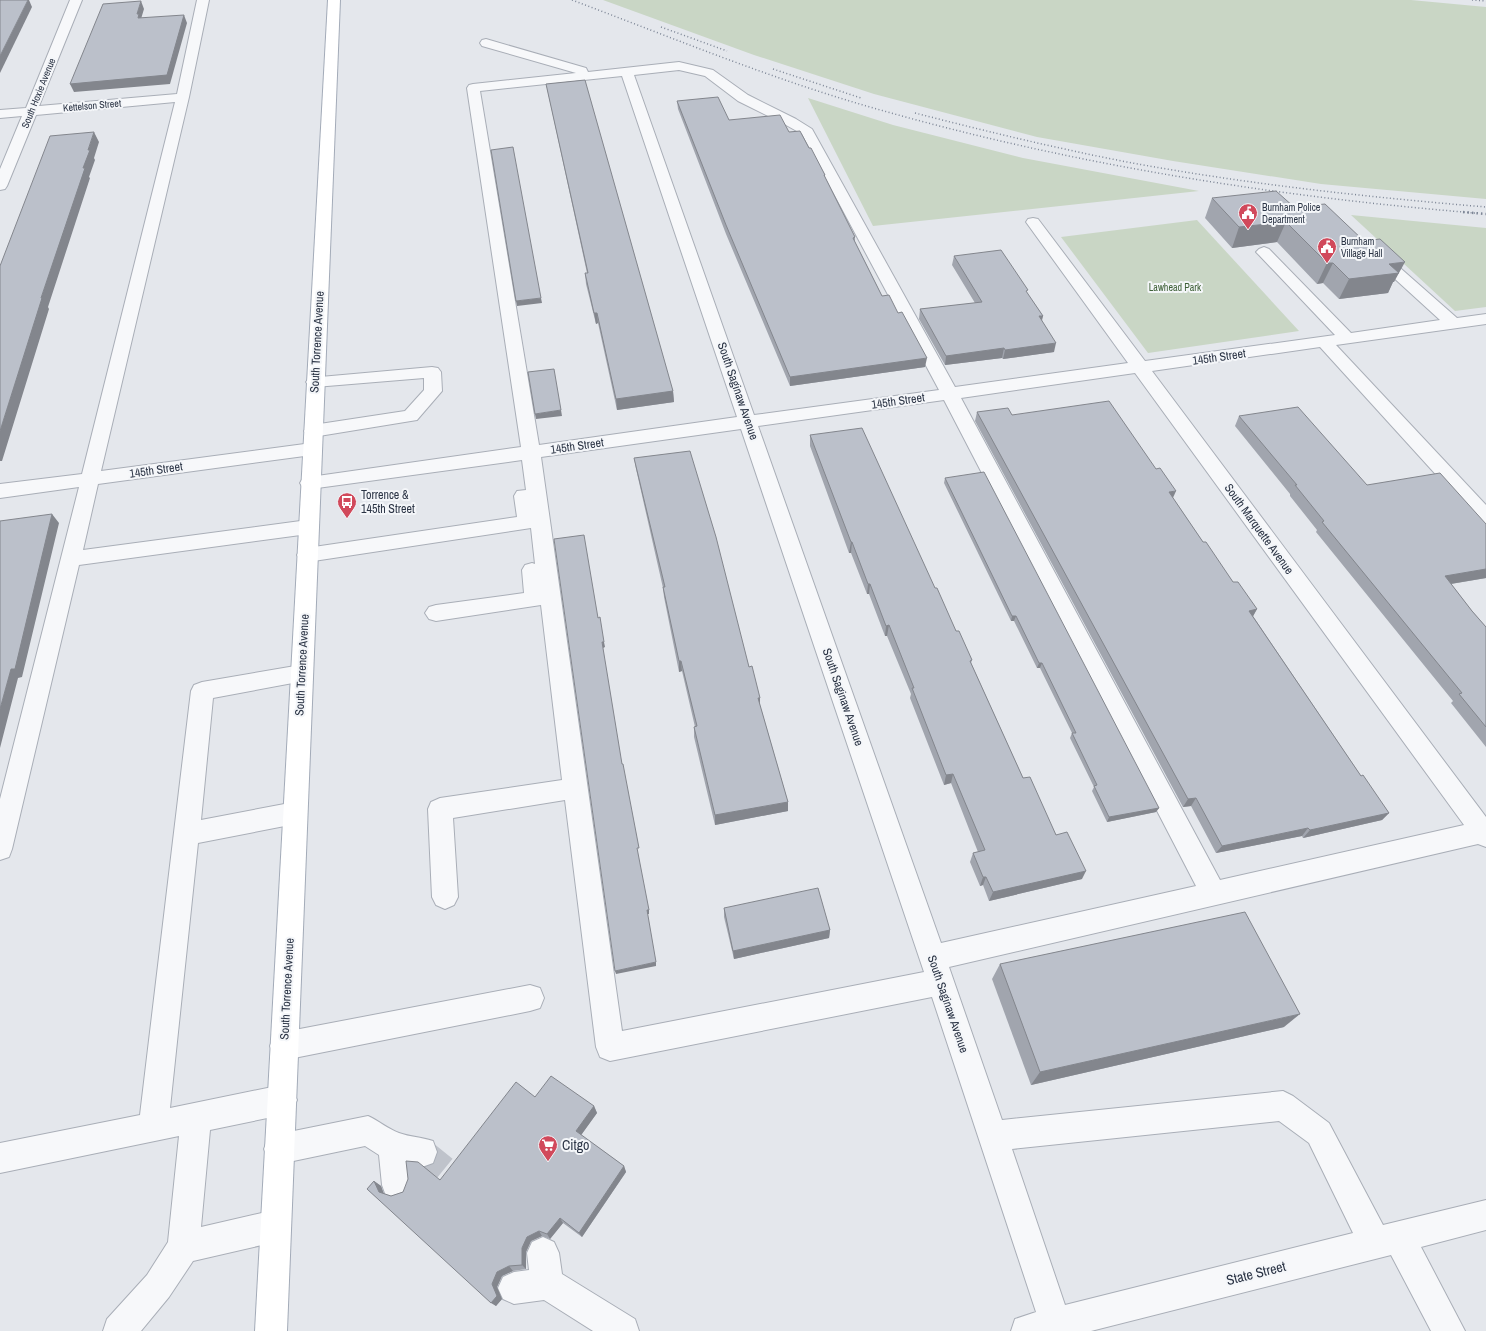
<svg xmlns="http://www.w3.org/2000/svg" width="1486" height="1331" viewBox="0 0 1486 1331" font-family="'Archivo Narrow',sans-serif">
	<style>
		.green { fill: #c9d6c5 }
		.lines { fill: none; stroke-linecap: round; stroke-linejoin: round }
		.minor-tunnel { stroke: #bfc3cb; stroke-width: 28; stroke-dasharray: 28 14; stroke-linecap: butt }
		.minor-casing { stroke: #a9aeb7; stroke-width: 2 }
		.major-casing { stroke: #a3abb8; stroke-width: 2 }
		.minor { fill: #f7f8fa; fill-rule: evenodd }
		.major { fill: #fff; fill-rule: evenodd }
		.rail-far1 { stroke: #7d8696; stroke-width: 1.5; stroke-dasharray: 1 2.5; stroke-linecap: butt }
		.rail { stroke: #7d8696; stroke-width: 2.5; stroke-dasharray: 1.5 3; stroke-linecap: butt }
		.wall { fill: #a1a5ae }
		.shaded-wall { fill: #83868d }
		.building { fill: #bbc0ca; stroke: #83868d }
		.labels { text-anchor: middle; stroke-width: 4; stroke-linejoin: round; paint-order: stroke }
		.far-street-label { font-size: 10px; fill: #2b3445; stroke: #f4f6f9 }
		.far-poi-label { font-size: 10px; fill: #2b3445; stroke: #f4f6f9; text-anchor: start }
		.far-park-label { font-size: 10px; fill: #3f6138; stroke: #f4f6f9 }
		.street-label { font-size: 12px; fill: #2b3445; stroke: #f4f6f9 }
		.poi-label { font-size: 12px; fill: #2b3445; stroke: #f4f6f9; text-anchor: start }
		.near-poi-label { font-size: 14px; fill: #2b3445; stroke: #f4f6f9; text-anchor: start }
		.near-street-label { font-size: 14px; fill: #2b3445; stroke: #f4f6f9 }
	</style>
	<rect width="100%" height="100%" fill="#e4e7ec"/>
	<g class="green">
		<polygon points="603,0 1411,0 1486,7 1486,199 1321,184 1173,161 1037,137 874,94 754,55"/>
		<polygon points="808,98 893,125 1023,158 1199,191 873,226"/>
		<polygon points="1351,215 1486,228 1486,307 1455,311"/>
		<polygon points="1197,220 1299,331 1148,353 1061,237"/>
	</g>
	<g class="lines">
		<polyline class="minor-tunnel" points="422,1152 470,1191"/>
		<g class="minor-casing">
			<g id="minor">
				<polygon points="70,0 82,0 39,106 177,94 197,0 209,0 189,97 101,471 312,443 319,445 321,449 319,453 312,455 98,484 83,550 308,520 315,522 318,527 315,532 308,534 79,565 12,849 9,857 0,860 0,799 79,487 0,498 0,484 82,474 175,102 36,115 7,186 5,189 0,190 0,169 22,116 0,118 0,110 26,108"/>
				<path d="M486,39L586,68L588,72L679,62L713,70L748,95L796,119L812,129L955,387L1128,363L1026,222L1028,219L1033,218L1038,219L1145,361L1335,335L1259,255L1256,252L1259,249L1264,247L1269,249L1351,333L1440,320L1372,258L1369,255L1372,252L1377,250L1382,252L1457,318L1486,314V324L1336,345L1486,505V524L1479,522L1320,347L1152,371L1486,817V847L1478,844L949,967L1002,1120L1283,1091L1293,1096L1329,1123L1383,1225L1486,1200V1230L1421,1247L1465,1331H1431L1391,1255L1091,1331H1011L1015,1319L1036,1312L932,997L610,1061L600,1057L596,1047L565,800L453,818L458,897L454,905L445,909L436,905L432,897L428,809L431,802L440,798L562,780L541,605L436,621L429,619L425,613L429,607L436,605L524,593L522,570L525,565L532,563L535,564L531,528L307,562L300,560L297,555L300,550L307,548L517,517L514,496L517,491L526,490L522,460L310,489L303,488L300,483L303,478L310,477L521,447L467,88L469,85L473,84L576,73L482,46L480,43L482,40ZM679,70L705,76L738,101L786,125L802,134L939,390L754,415L634,75ZM622,76L737,417L539,445L480,91ZM1135,373L1464,825L1220,880L961,398ZM944,400L1196,886L941,943L758,426ZM741,429L924,972L622,1031L541,457ZM1279,1121L1309,1143L1353,1233L1065,1305L1012,1149Z"/>
				<polygon points="432,367 438,368 441,372 442,391 417,420 313,437 307,435 304,431 307,427 313,425 405,411 424,390 424,378 315,387 309,386 306,382 309,378"/>
				<polygon points="301,665 309,668 312,674 309,680 213,698 201,820 295,802 304,805 307,813 304,821 295,824 198,843 170,1108 282,1085 292,1090 297,1100 292,1110 282,1115 210,1130 201,1227 275,1210 286,1215 291,1226 286,1237 275,1242 193,1261 169,1297 141,1331 103,1331 107,1319 147,1275 168,1242 179,1136 0,1173 0,1143 140,1115 191,691 194,685 202,682"/>
				<polygon points="530,985 540,988 544,998 540,1008 530,1011 284,1060 274,1056 270,1046 274,1036 284,1032"/>
				<path d="M368,1116C379,1121 388,1129 399,1133C410,1137 421,1137 433,1141L437,1152L433,1163L422,1167L410,1165L412,1185L408,1196L397,1200L386,1196L382,1185L379,1155L365,1146L279,1164L268,1160L264,1149L268,1138L279,1134Z"/>
				<polygon points="543,1237 554,1242 559,1253 562,1274 635,1319 639,1331 593,1331 544,1300 514,1304 503,1299 498,1288 503,1277 514,1272 529,1270 527,1253 532,1242"/>
			</g>
		</g>
		<g class="major-casing">
			<polygon id="major" points="328,0 340,0 287,1331 255,1331"/>
		</g>
		<use href="#minor" class="minor"/>
		<use href="#major" class="major"/>
		<g class="rail-far1">
			<path d="M572,0C668,36 764,76 863,105C1062,163 1268,196 1475,213"/>
			<polyline points="1472,0 1486,1"/>
			<polyline points="661,27 727,51"/>
			<polyline points="773,69 861,98"/>
			<path d="M915,113C985,131 1055,148 1127,162C1246,184 1366,197 1486,207"/>
		</g>
		<polyline class="rail" points="1463,212 1486,214"/>
	</g>
	<g class="wall">
		<polygon points="546,84 673,391 674,402 617,410 598,323 596,324 586,284 585,273 587,273 548,93"/>
		<polygon points="677,101 729,120 789,132 809,148 825,175 825,178 855,237 855,242 882,296 925,367 790,386 726,234 678,109"/>
		<polygon points="1212,198 1294,207 1394,282 1393,282 1388,293 1339,299 1323,283 1317,284 1277,242 1232,248 1205,218"/>
		<polygon points="954,256 1027,293 1043,316 1042,321 1054,352 1003,359 1002,358 945,365 919,319 920,309 975,303 952,265"/>
		<polygon points="977,412 1012,415 1156,469 1173,498 1203,542 1233,582 1257,609 1253,616 1361,776 1389,813 1382,820 1303,838 1302,836 1216,853 1191,806 1183,807 975,421"/>
		<polygon points="1239,416 1367,485 1486,524 1486,578 1451,584 1472,611 1486,627 1486,747 1451,703 1453,701 1316,532 1317,530 1290,496 1290,494 1235,426"/>
		<polygon points="810,435 935,588 956,631 972,660 971,663 1023,778 1082,879 989,901 983,885 980,886 970,862 973,853 978,852 951,783 944,785 910,698 911,694 887,636 885,636 869,594 867,594 851,553 849,553 810,446"/>
		<polygon points="634,458 749,667 788,802 788,811 715,825 694,737 694,727 695,727 682,671 679,672 664,597 663,588 636,469"/>
		<polygon points="945,478 1159,808 1156,812 1107,822 1092,791 1094,787 1070,738 1072,733 1040,668 1037,668 1014,621 1011,621 944,483"/>
		<polygon points="724,908 830,930 829,938 734,959 724,917"/>
		<polygon points="1000,964 1284,1027 1031,1085 992,979"/>
		<polygon points="535,1097 594,1106 597,1113 581,1135 624,1166 626,1172 582,1237 563,1223 550,1239 542,1236 531,1241 526,1252 526,1269 513,1271 502,1276 497,1287 502,1299 496,1306 367,1189 374,1181 381,1186 384,1194 391,1196 440,1180"/>
	</g>
	<g class="shaded-wall">
		<polygon points="28,0 29,0 32,7 0,73 0,56"/>
		<polygon points="141,1 144,9 141,19 141,26 137,14"/>
		<polygon points="184,15 187,23 170,84 74,92 70,84"/>
		<polygon points="94,132 99,142 94,158 95,160 89,177 90,178 48,307 49,309 2,461 0,461 0,431 41,298 83,168 88,150"/>
		<polygon points="1286,222 1277,242 1232,248 1239,227"/>
		<polygon points="1405,262 1394,282 1393,282 1388,293 1339,299 1349,279 1389,264"/>
		<polygon points="1327,263 1333,263 1323,283 1317,284"/>
		<polygon points="541,298 542,303 517,306 516,301"/>
		<polygon points="594,313 597,313 598,323 596,324"/>
		<polygon points="1039,316 1043,316 1040,325"/>
		<polygon points="1056,343 1054,352 1003,359 1005,350"/>
		<polygon points="1004,348 1002,358 945,365 946,356"/>
		<polygon points="927,358 925,367 790,386 790,377"/>
		<polygon points="673,391 674,402 617,410 616,399"/>
		<polygon points="561,410 562,416 536,419 535,414"/>
		<polygon points="1176,491 1172,500 1169,492"/>
		<polygon points="52,514 59,523 22,677 18,678 0,748 0,709"/>
		<polygon points="851,542 852,542 851,553 849,553"/>
		<polygon points="1486,569 1486,578 1438,586 1445,576"/>
		<polygon points="868,584 870,584 869,594 867,594"/>
		<polygon points="1257,609 1252,618 1249,611"/>
		<polygon points="1012,616 1016,616 1014,621 1011,621"/>
		<polygon points="889,625 887,636 885,636 886,626"/>
		<polygon points="602,642 604,642 605,647 603,648"/>
		<polygon points="679,661 681,661 682,671 679,672"/>
		<polygon points="1039,663 1042,663 1040,668 1037,668"/>
		<polygon points="758,698 760,698 760,707"/>
		<polygon points="953,774 951,783 944,785 946,775"/>
		<polygon points="1196,798 1191,806 1183,807 1188,799"/>
		<polygon points="788,802 788,811 715,825 715,815"/>
		<polygon points="1159,808 1156,812 1107,822 1109,817"/>
		<polygon points="1389,813 1382,820 1303,838 1310,830"/>
		<polygon points="1308,828 1302,836 1216,853 1222,846"/>
		<polygon points="1086,871 1082,879 989,901 993,892"/>
		<polygon points="983,877 986,877 983,885 980,886"/>
		<rect x="647" y="910" width="2" height="4"/>
		<polygon points="830,930 829,938 734,959 733,951"/>
		<polygon points="656,962 656,966 616,974 615,971"/>
		<polygon points="1300,1014 1284,1027 1031,1085 1040,1072"/>
		<polygon points="594,1106 597,1113 579,1138 576,1131"/>
		<polygon points="624,1166 626,1172 582,1237 579,1233"/>
		<polygon points="374,1181 381,1186 385,1197 379,1192"/>
		<polygon points="560,1218 563,1223 550,1239 547,1234"/>
		<polygon points="539,1231 542,1236 531,1241 526,1252 526,1269 522,1265 522,1248 527,1237"/>
		<polygon points="509,1266 513,1271 502,1276 497,1287 502,1299 496,1306 491,1303 492,1284 497,1272"/>
	</g>
	<g class="building">
		<polygon points="0,0 28,0 0,56"/>
		<polygon points="141,1 137,14 139,14 138,18 184,15 167,75 70,84 103,4"/>
		<polygon points="585,80 673,391 616,399 597,313 594,313 585,273 588,273 546,84"/>
		<polygon points="718,97 729,120 780,115 789,132 800,131 809,148 811,148 825,175 824,175 855,237 853,238 882,296 889,295 898,313 902,312 927,358 790,377 726,225 677,101"/>
		<polygon points="94,132 88,150 90,150 83,168 85,168 41,298 42,298 0,431 0,266 50,136"/>
		<polygon points="513,147 541,298 516,301 491,150"/>
		<polygon points="1276,191 1294,207 1325,204 1364,241 1380,239 1405,262 1389,264 1399,273 1349,279 1333,263 1327,263 1286,222 1239,227 1212,198"/>
		<polygon points="1001,250 1028,290 1026,291 1043,316 1039,316 1056,343 1005,350 1004,348 946,356 920,309 982,302 954,256"/>
		<polygon points="554,369 561,410 535,414 528,372"/>
		<polygon points="1109,401 1156,469 1160,468 1176,491 1169,492 1203,542 1206,542 1233,582 1238,582 1257,609 1249,611 1361,776 1363,775 1389,813 1310,830 1308,828 1222,846 1196,798 1188,799 977,412 1008,408 1012,415"/>
		<polygon points="1298,407 1367,485 1440,473 1486,524 1486,569 1445,576 1472,611 1486,627 1486,727 1459,694 1462,693 1322,522 1324,521 1295,485 1297,485 1239,416"/>
		<polygon points="862,428 935,588 937,588 956,631 959,631 972,660 970,661 1023,778 1030,777 1056,835 1067,832 1086,871 993,892 986,877 983,877 973,853 985,850 953,774 946,775 912,688 914,688 889,625 886,626 870,584 868,584 852,542 851,542 810,435"/>
		<polygon points="690,451 716,537 749,667 752,666 760,698 758,698 788,802 715,815 694,727 697,726 681,661 679,661 663,587 665,587 634,458"/>
		<polygon points="984,472 1159,808 1109,817 1094,786 1097,785 1072,733 1076,733 1042,663 1039,663 1016,616 1012,616 945,478"/>
		<polygon points="52,514 15,669 11,669 0,709 0,521"/>
		<polygon points="584,535 598,618 600,617 604,642 602,642 622,764 623,764 639,848 637,848 649,910 647,910 656,962 615,971 554,539"/>
		<polygon points="818,888 830,930 733,951 724,908"/>
		<polygon points="1245,912 1300,1014 1040,1072 1000,964"/>
		<polygon points="551,1076 594,1106 576,1131 624,1166 579,1233 560,1218 547,1234 539,1231 527,1237 522,1248 522,1265 509,1266 497,1272 492,1284 497,1296 491,1303 367,1189 374,1181 379,1192 391,1196 403,1192 408,1179 406,1161 418,1162 440,1180 516,1082 535,1097"/>
	</g>
	<defs>
		<g id="civic-pin" transform="scale(1)"><path d="M0 17L-7.5 6A9.5 9.5 0 1 1 7.5 6Z" fill="#d1495b" stroke="#f4f6f9"/><path d="M-.6-6.5H3V-4.5H.6V-3L4-1V1h2V6H-6V1h2V-1L-.6-3ZM-1.2 2.5V6h2.4V2.5Z" fill="#fff"/></g>
		<g id="bus-pin" transform="scale(1)"><path d="M0 17L-7.5 6A9.5 9.5 0 1 1 7.5 6Z" fill="#d1495b" stroke="#f4f6f9"/><path d="M-5-6H5V4H4V6H2V4H-2V6H-4V4H-5ZM-3.5-4V0h7V-4ZM-3.5 1.2v1.5H-2V1.2ZM2 1.2v1.5H3.5V1.2Z" fill="#fff"/></g>
		<g id="supermarket-pin" transform="scale(1)"><path d="M0 17L-7.5 6A9.5 9.5 0 1 1 7.5 6Z" fill="#d1495b" stroke="#f4f6f9"/><path d="M-6-5.5h2.5l.6 2H6L4.5 2H-2.5L-4.4-4H-6ZM-1.5 3.2a1.3 1.3 0 1 0 .1 0ZM3 3.2a1.3 1.3 0 1 0 .1 0Z" fill="#fff"/></g>
	</defs>
	<g fill-rule="evenodd">
		<use href="#civic-pin" x="1248" y="213"/>
		<use href="#civic-pin" x="1327" y="247"/>
		<use href="#bus-pin" x="347" y="502"/>
		<use href="#supermarket-pin" x="548" y="1145"/>
	</g>
	<g class="labels">
		<g class="far-street-label">
			<text transform="translate(38 93) rotate(-68)" y="4">South Hoxie Avenue</text>
			<text transform="translate(92 105) rotate(-5)" y="4">Kettelson Street</text>
		</g>
		<g class="far-poi-label">
			<text x="1262" y="211">Burnham Police<tspan x="1262" dy="12">Department</tspan></text>
			<text x="1341" y="245">Burnham<tspan x="1341" dy="12">Village Hall</tspan></text>
		</g>
		<g class="far-park-label">
			<text x="1175" y="291">Lawhead Park</text>
		</g>
		<g class="street-label">
			<text transform="translate(317 342) rotate(-87)" y="4">South Torrence Avenue</text>
			<text transform="translate(1219 357) rotate(-8)" y="4">145th Street</text>
			<text transform="translate(738 391) rotate(71)" y="4">South Saginaw Avenue</text>
			<text transform="translate(898 401) rotate(-8)" y="4">145th Street</text>
			<text transform="translate(577 446) rotate(-8)" y="4">145th Street</text>
			<text transform="translate(156 470) rotate(-8)" y="4">145th Street</text>
			<text transform="translate(1259 529) rotate(54)" y="4">South Marquette Avenue</text>
			<text transform="translate(302 665) rotate(-87)" y="4">South Torrence Avenue</text>
			<text transform="translate(843 697) rotate(71)" y="4">South Saginaw Avenue</text>
			<text transform="translate(287 989) rotate(-87)" y="4">South Torrence Avenue</text>
			<text transform="translate(948 1004) rotate(71)" y="4">South Saginaw Avenue</text>
		</g>
		<g class="poi-label">
			<text x="361" y="499">Torrence &amp;<tspan x="361" dy="14">145th Street</tspan></text>
		</g>
		<g class="near-poi-label">
			<text x="562" y="1150">Citgo</text>
		</g>
		<g class="near-street-label">
			<text transform="translate(1256 1273) rotate(-14)" y="5">State Street</text>
		</g>
	</g>
</svg>
